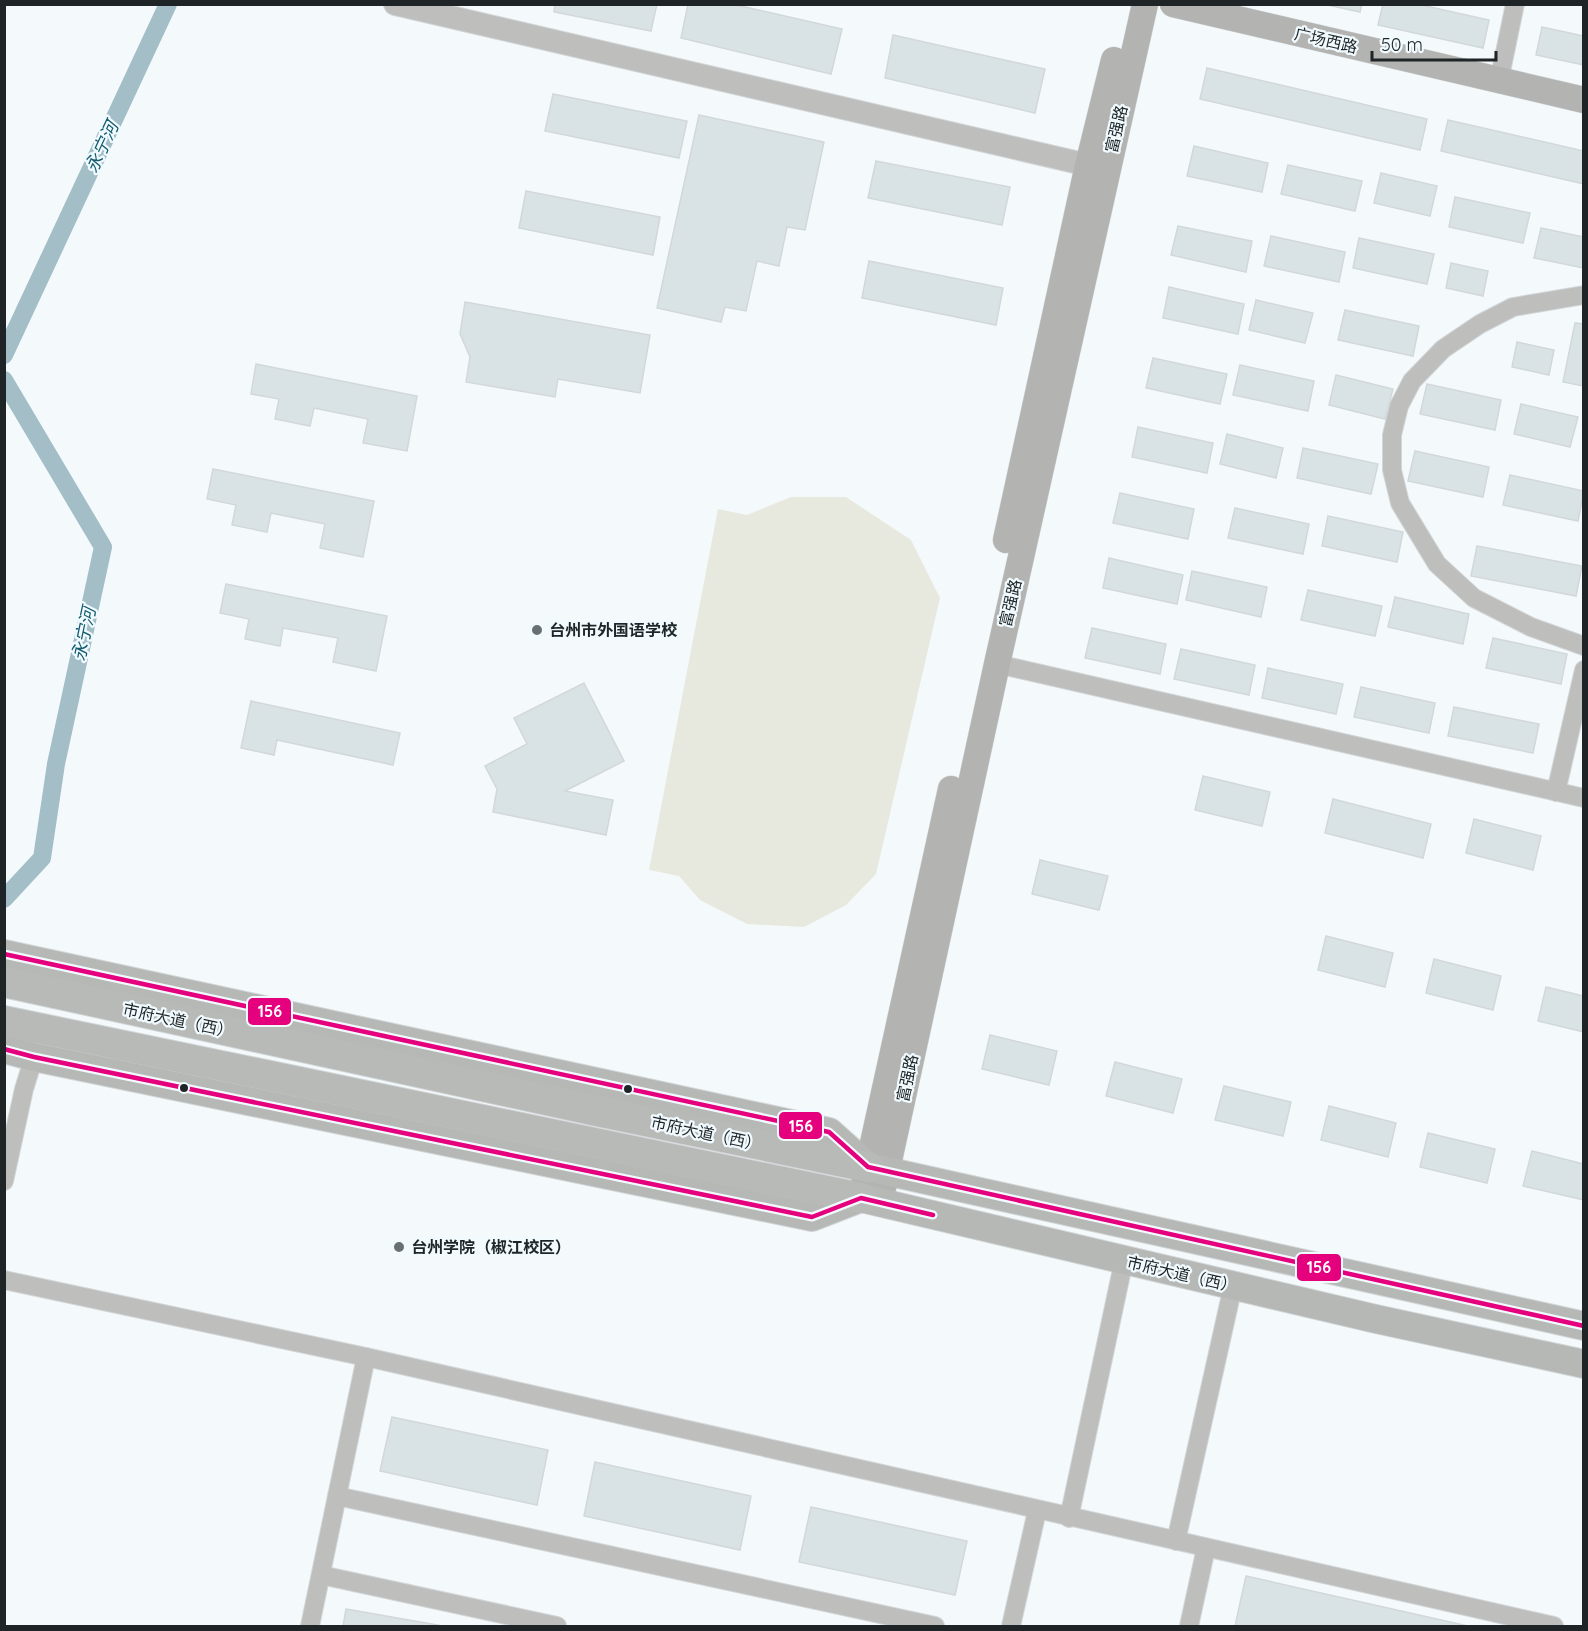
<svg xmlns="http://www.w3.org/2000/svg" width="1588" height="1631" viewBox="0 0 1588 1631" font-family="Quicksand,'Noto Sans SC',sans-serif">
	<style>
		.green { fill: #e7e8de }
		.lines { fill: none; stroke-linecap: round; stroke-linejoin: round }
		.canal { stroke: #a3bec7; stroke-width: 18 }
		.building { fill: #d9e3e6; stroke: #d2d8da; stroke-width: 1.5 }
		.minor-casing { stroke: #d3d7d9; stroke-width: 20 }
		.tertiary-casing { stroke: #d3d7d9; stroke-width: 24 }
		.secondary-casing { stroke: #d3d7d9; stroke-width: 27 }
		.primary-casing { stroke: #d3d7d9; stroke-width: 30 }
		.trunk-casing { stroke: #d3d7d9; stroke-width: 32 }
		.minor { stroke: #bebebd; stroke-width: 18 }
		.tertiary { stroke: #bebebd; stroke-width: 22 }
		.secondary { stroke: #b3b3b2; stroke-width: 26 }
		.primary { stroke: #b6b8b6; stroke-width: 28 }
		.trunk { stroke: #b8bab8; stroke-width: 30 }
		.bus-1-casing { stroke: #f1fbff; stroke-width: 9 }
		.bus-1 { stroke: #e5007d; stroke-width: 4.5 }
		.poi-dot { fill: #6a7072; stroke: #f1fbff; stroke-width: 2 }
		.bus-dot { fill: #1f2527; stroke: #f1fbff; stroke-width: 2 }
		.labels { text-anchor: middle; stroke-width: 4.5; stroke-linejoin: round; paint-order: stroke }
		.street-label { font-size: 16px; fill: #1f2527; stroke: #f1fbff }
		.poi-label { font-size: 16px; font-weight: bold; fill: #1f2527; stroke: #f1fbff; text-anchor: start }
		.water-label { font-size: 18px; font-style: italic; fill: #155c6f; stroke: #f1fbff }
		.line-badge { stroke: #f1fbff; stroke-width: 2 }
		.badge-label { font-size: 16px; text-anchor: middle; font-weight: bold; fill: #fff }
	</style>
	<rect width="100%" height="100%" fill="#f4fafc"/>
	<polygon class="green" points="791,497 846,497 911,540 940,598 876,874 846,905 804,927 747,924 700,900 679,876 649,870 718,509 747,515"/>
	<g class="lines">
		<g class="canal">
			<polyline points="4,355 168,4"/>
			<polyline points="4,380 103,547 56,764 42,858 4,899"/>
		</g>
	</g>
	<g class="building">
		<polygon points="555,4 657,4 651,31 554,12"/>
		<polygon points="688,4 732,4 842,29 831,74 681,38"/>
		<polygon points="1323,4 1362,4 1360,12"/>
		<polygon points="1383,4 1417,4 1489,20 1483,48 1378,25"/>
		<polygon points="1542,27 1584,36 1584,65 1536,55"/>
		<polygon points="893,35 1045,69 1035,113 885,78"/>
		<polygon points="1207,68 1427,119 1420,150 1200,99"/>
		<polygon points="553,94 687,121 679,158 545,131"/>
		<polygon points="699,115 824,142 805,230 787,227 779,266 757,261 746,311 725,307 721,322 657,308"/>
		<polygon points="1448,120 1584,151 1584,184 1441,151"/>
		<polygon points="1194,146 1268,163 1262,192 1187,176"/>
		<polygon points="876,161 1010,187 1002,225 868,198"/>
		<polygon points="1288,165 1362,181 1355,211 1281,194"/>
		<polygon points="1381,173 1437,186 1430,216 1374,203"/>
		<polygon points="526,191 660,217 653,255 519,228"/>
		<polygon points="1455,197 1530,213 1523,243 1449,227"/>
		<polygon points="1178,226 1252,241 1246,272 1171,255"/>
		<polygon points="1541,228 1584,237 1584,268 1534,258"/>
		<polygon points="1271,236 1345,252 1339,282 1264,266"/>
		<polygon points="1359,238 1434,254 1427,284 1353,268"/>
		<polygon points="869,261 1003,288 996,325 862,298"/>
		<polygon points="1451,263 1488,271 1483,296 1446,288"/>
		<polygon points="1169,287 1244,304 1238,334 1163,318"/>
		<polygon points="1256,300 1313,313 1305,343 1249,330"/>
		<polygon points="465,302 650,335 640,393 558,379 555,397 466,382 470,357 460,334"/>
		<polygon points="1345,310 1419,326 1413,356 1338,340"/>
		<polygon points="1575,323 1584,324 1584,386 1563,382"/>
		<polygon points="1517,342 1554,350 1549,375 1512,367"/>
		<polygon points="1153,358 1227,374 1220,404 1146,388"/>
		<polygon points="256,364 417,396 407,451 363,443 368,419 314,408 310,426 275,419 279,399 251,394"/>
		<polygon points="1240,365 1314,381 1308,411 1233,395"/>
		<polygon points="1336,375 1393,389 1385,419 1329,405"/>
		<polygon points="1427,384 1501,400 1495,430 1420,414"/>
		<polygon points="1521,404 1578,417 1570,447 1514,434"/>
		<polygon points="1138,427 1213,443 1207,473 1132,457"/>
		<polygon points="1227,434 1283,448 1276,478 1220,464"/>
		<polygon points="1303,448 1378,464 1371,494 1297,478"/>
		<polygon points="1415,451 1489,467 1483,497 1408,481"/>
		<polygon points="213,469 374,501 363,557 320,548 325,524 271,513 267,532 232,525 236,505 207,499"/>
		<polygon points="1510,475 1584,491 1578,521 1503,505"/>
		<polygon points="1120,493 1194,509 1188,539 1113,523"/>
		<polygon points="1235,508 1309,524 1303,554 1228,538"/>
		<polygon points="1328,516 1403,532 1397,562 1322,546"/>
		<polygon points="1477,546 1582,566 1576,596 1471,576"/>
		<polygon points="1109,558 1183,575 1177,604 1103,588"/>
		<polygon points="1192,571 1267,587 1261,617 1186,600"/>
		<polygon points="226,584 387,616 376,671 333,662 338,638 283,628 280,646 245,639 249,619 220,613"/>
		<polygon points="1308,590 1382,606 1375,636 1301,620"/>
		<polygon points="1395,597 1469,614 1463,644 1388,627"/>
		<polygon points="1092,628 1166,644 1160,674 1085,658"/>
		<polygon points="1493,638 1567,654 1561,684 1486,668"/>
		<polygon points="1181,649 1255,665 1249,695 1174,679"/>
		<polygon points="1268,668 1343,684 1336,714 1262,698"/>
		<polygon points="584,683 624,761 565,791 613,800 606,835 493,812 497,789 485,766 527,744 514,718"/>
		<polygon points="1361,687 1435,703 1429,733 1354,717"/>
		<polygon points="251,701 400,733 393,765 277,740 274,755 241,748"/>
		<polygon points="1454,707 1539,724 1533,753 1448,736"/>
		<polygon points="1203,776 1270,792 1262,826 1195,810"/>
		<polygon points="1333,799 1431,824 1423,858 1325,833"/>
		<polygon points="1474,819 1541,836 1533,870 1466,853"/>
		<polygon points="1040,860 1108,876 1099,910 1032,894"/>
		<polygon points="1326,936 1393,953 1385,987 1318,970"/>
		<polygon points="1434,959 1501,976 1493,1010 1426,993"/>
		<polygon points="1546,987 1584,996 1584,1032 1538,1021"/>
		<polygon points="990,1035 1057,1051 1049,1085 982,1069"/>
		<polygon points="1115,1062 1182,1079 1173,1113 1106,1096"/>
		<polygon points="1224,1086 1291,1102 1283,1136 1215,1120"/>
		<polygon points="1329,1106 1396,1123 1388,1157 1321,1140"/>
		<polygon points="1428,1133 1495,1149 1487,1183 1420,1167"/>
		<polygon points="1532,1151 1584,1164 1584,1200 1523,1186"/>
		<polygon points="392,1417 548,1450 537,1505 380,1471"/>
		<polygon points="595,1462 751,1496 740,1550 584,1516"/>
		<polygon points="811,1507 967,1541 955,1595 799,1562"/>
		<polygon points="1246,1576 1468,1626 1235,1626"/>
		<polygon points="346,1609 443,1626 343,1626"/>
	</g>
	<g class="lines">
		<g class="minor-casing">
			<g id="minor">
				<polyline points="1499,81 1515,4"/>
				<polyline points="1584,295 1513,307 1480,324 1443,349 1412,381 1399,406 1392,435 1392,470 1400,503 1437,564 1474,598 1531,627 1584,646"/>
				<polyline points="997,664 1584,798"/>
				<polyline points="1556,792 1584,670"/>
				<polyline points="4,1181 24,1089 34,1057"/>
				<polyline points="4,1280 366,1357 1554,1626"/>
				<polyline points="337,1496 935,1626"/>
				<polyline points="1069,1518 1124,1260"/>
				<polyline points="1176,1541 1233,1286"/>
				<polyline points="321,1575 557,1626"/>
				<polyline points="310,1626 366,1357"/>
				<polyline points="1011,1626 1037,1511"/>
				<polyline points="1189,1626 1206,1548"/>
			</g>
		</g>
		<g class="tertiary-casing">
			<polyline id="tertiary" points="395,4 1105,169"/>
		</g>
		<g class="secondary-casing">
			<g id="secondary">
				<polyline points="1173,4 1584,100"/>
				<polyline points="1006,540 1088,165 1114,60"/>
				<polyline points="864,1184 951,789"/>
				<polyline points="880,1202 997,664 1145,4"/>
			</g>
		</g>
		<g class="primary-casing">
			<g id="primary">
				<polyline points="4,954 829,1132 868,1167 1584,1326"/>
				<polyline points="4,1049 34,1057 812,1217 861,1198 1376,1319 1584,1364"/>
			</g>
		</g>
		<g class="trunk-casing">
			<g id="trunk">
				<polyline points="4,982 597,1111 868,1167"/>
				<polyline points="4,1021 861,1198"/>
			</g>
		</g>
		<use href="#minor" class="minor"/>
		<use href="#tertiary" class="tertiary"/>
		<use href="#secondary" class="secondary"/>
		<use href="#primary" class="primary"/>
		<use href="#trunk" class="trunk"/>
		<g class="bus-1-casing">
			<g id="bus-1">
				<polyline points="4,954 829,1132 868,1167 1584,1326"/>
				<polyline points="4,1049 34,1057 812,1217 861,1198 933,1215"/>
			</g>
		</g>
		<use href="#bus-1" class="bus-1"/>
	</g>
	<g class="poi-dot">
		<circle cx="537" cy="630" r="6"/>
		<circle cx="399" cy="1247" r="6"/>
	</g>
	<g class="bus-dot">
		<circle cx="184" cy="1088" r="5"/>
		<circle cx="628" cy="1089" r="5"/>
	</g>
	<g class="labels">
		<g class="street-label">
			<text transform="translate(1326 40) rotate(13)" y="6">广场西路</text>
			<text transform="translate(1116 129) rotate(-77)" y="6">富强路</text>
			<text transform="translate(1010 603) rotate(-77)" y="6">富强路</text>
			<text transform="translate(178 1020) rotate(12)" y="6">市府大道（西）</text>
			<text transform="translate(907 1078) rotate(-78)" y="6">富强路</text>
			<text transform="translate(706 1133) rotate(12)" y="6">市府大道（西）</text>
			<text transform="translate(1182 1274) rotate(13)" y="6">市府大道（西）</text>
		</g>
		<g class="poi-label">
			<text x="549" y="636">台州市外国语学校</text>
			<text x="411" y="1253">台州学院（椒江校区）</text>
		</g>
		<g class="water-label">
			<text transform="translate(102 147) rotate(-65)" y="6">永宁河</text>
			<text transform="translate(84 634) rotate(-78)" y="6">永宁河</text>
		</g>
	</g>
	<g class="line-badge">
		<rect x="247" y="997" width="45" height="29" rx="6" fill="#e5007d"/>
		<rect x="778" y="1111" width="45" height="29" rx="6" fill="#e5007d"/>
		<rect x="1296" y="1253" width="46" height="29" rx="6" fill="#e5007d"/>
	</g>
	<g class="badge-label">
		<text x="270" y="1017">156</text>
		<text x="801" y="1132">156</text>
		<text x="1319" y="1273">156</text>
	</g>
	<rect width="1588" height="1631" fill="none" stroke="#1f2527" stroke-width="12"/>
	<path d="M1372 51v9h124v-9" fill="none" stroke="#1f2527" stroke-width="3"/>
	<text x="1381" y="51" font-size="18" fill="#1f2527" stroke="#f1fbff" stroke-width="4.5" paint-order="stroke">50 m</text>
</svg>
